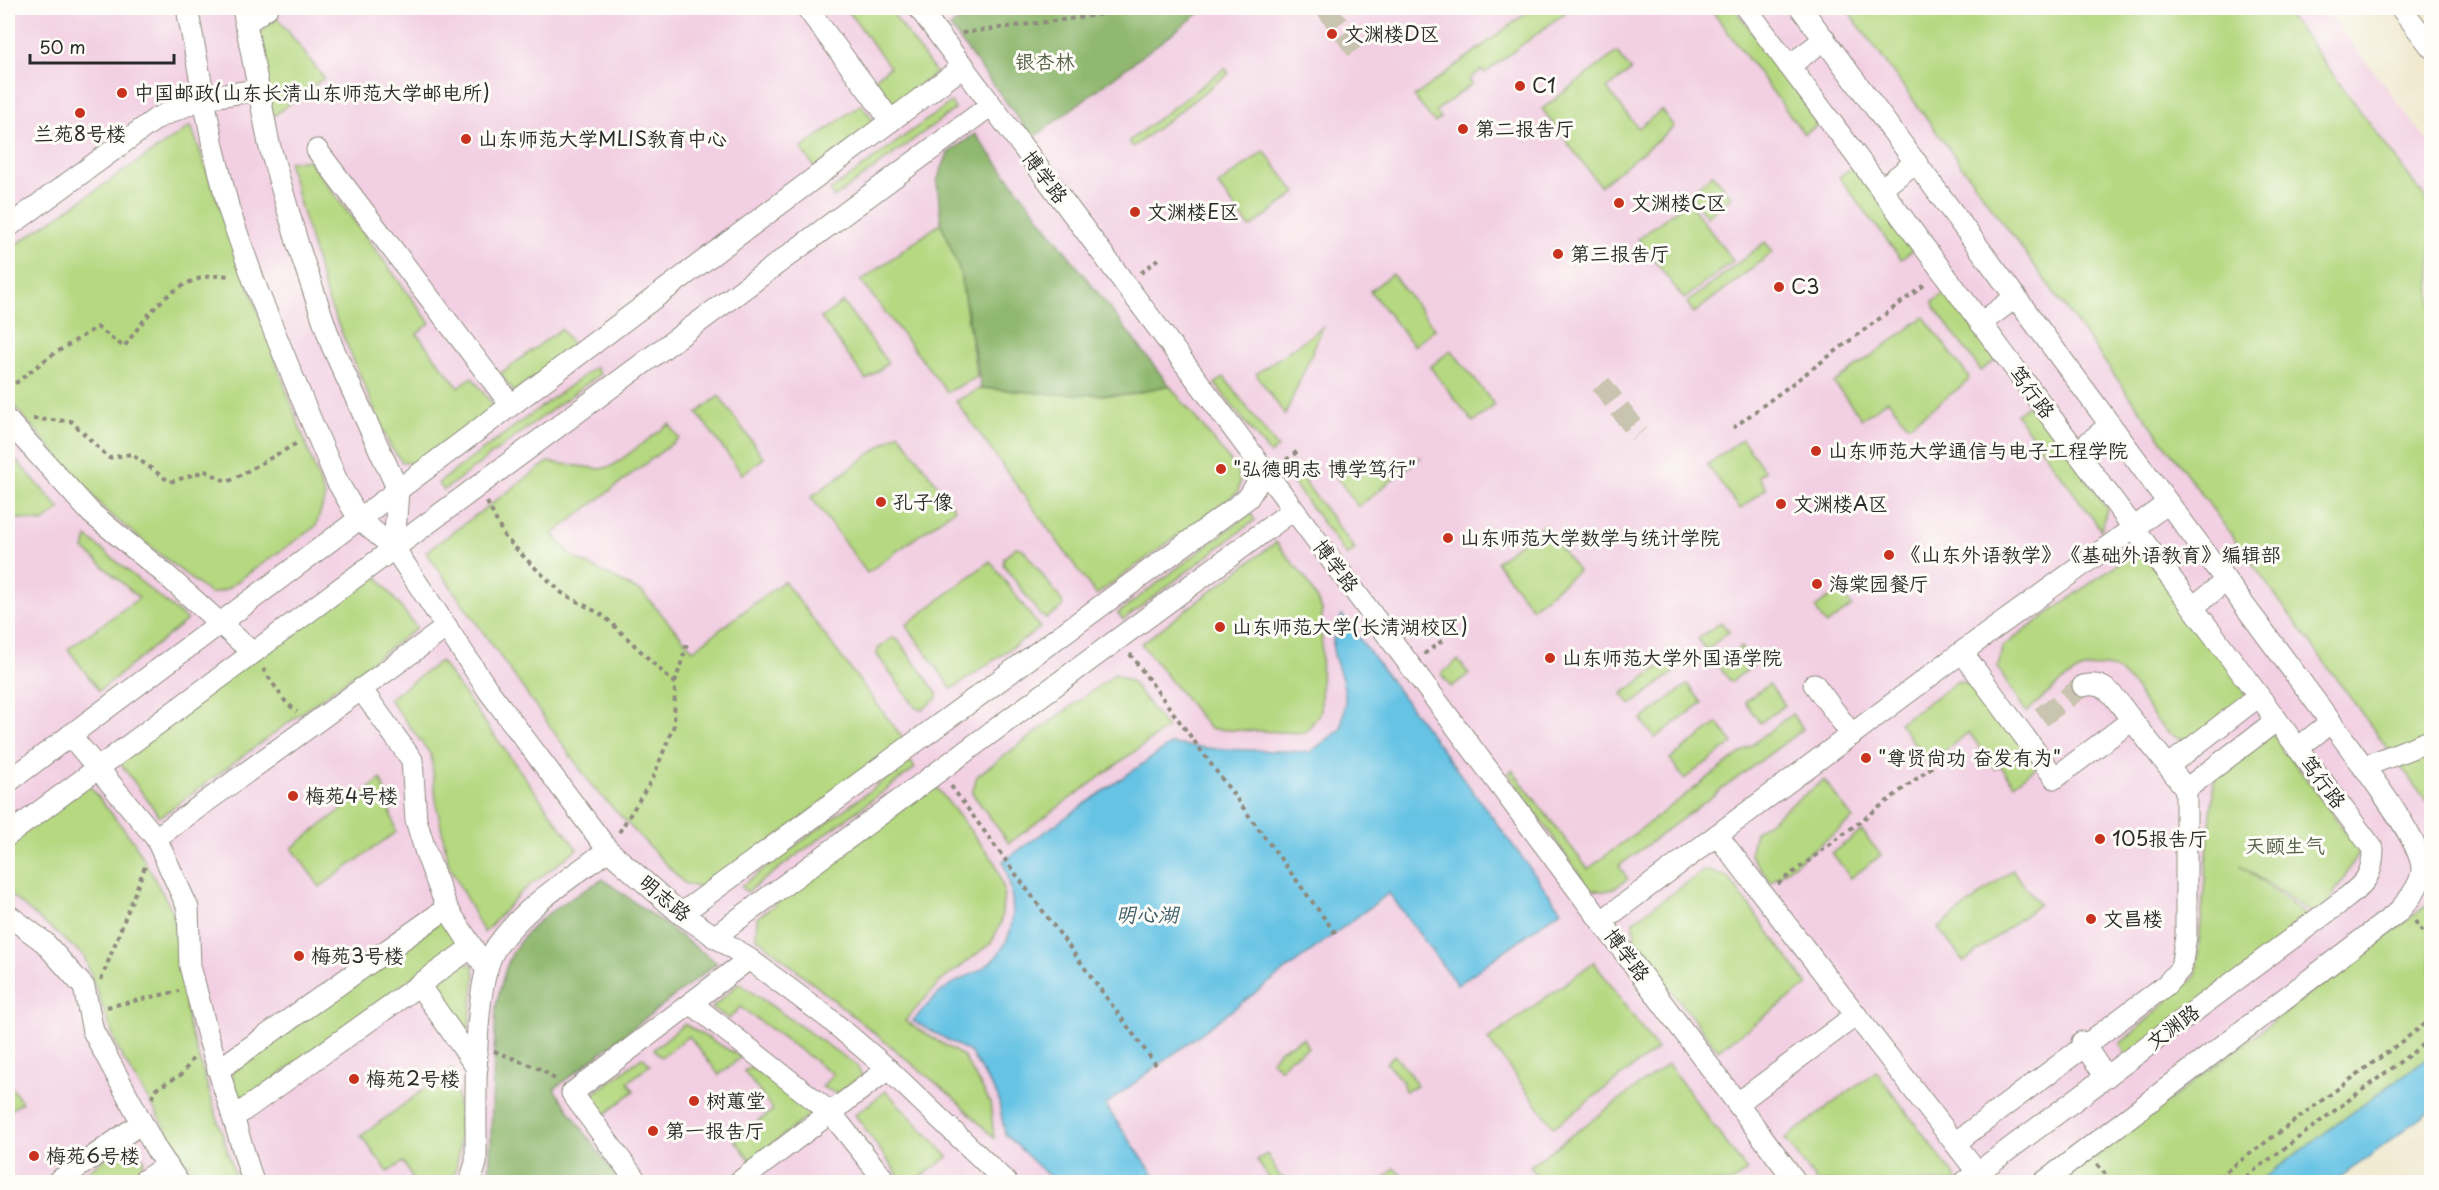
<svg xmlns="http://www.w3.org/2000/svg" width="2439" height="1190" viewBox="0 0 2439 1190" font-family="'Playpen Sans','LXGW WenKai TC',sans-serif">
	<style>
		.built { fill: #f2cfe2 }
		.green { fill: #b5d881; stroke: #708256; stroke-width: 1.5 }
		.forest { fill: #90b86f; stroke: #5e724d; stroke-width: 1.5 }
		.water { fill: #66c3e4; stroke: #487788; stroke-width: 1.5 }
		.lines { fill: none; stroke-linecap: round; stroke-linejoin: round }
		.minor-tunnel { stroke: #c9c4b0; stroke-width: 21; stroke-dasharray: 21 10; stroke-linecap: butt }
		.minor-casing { stroke: #8e8a7e; stroke-width: 23 }
		.path { stroke: #8e8a7e; stroke-width: 4; stroke-dasharray: 4.5 4.5; stroke-linecap: butt }
		.minor { stroke: #fff; stroke-width: 21 }
		.poi-dot { fill: #c8321e; stroke: #fdfcf7; stroke-width: 2 }
		.labels { text-anchor: middle; stroke-width: 6; stroke-linejoin: round; paint-order: stroke }
		.poi-label { font-size: 20px; fill: #2b2b2b; stroke: #fdfcf7; text-anchor: start }
		.park-label { font-size: 20px; fill: #545f45; stroke: #fdfcf7 }
		.street-label { font-size: 20px; fill: #2b2b2b; stroke: #fdfcf7 }
		.water-label { font-size: 21px; font-style: italic; fill: #40606c; stroke: #fdfcf7 }
	</style>
	<rect width="100%" height="100%" fill="#fdfcf7"/>
	<filter id="ink" filterUnits="userSpaceOnUse"><feTurbulence type="fractalNoise" baseFrequency=".0167" numOctaves="2"/><feDisplacementMap in="SourceGraphic" scale="12" xChannelSelector="R" yChannelSelector="G"/><feConvolveMatrix kernelMatrix="1 2 1 2 8 2 1 2 1" color-interpolation-filters="sRGB"/></filter>
	<filter id="wash" filterUnits="userSpaceOnUse"><feTurbulence type="fractalNoise" baseFrequency=".008" numOctaves="4" result="noise"/><feDisplacementMap in="SourceGraphic" scale="24" xChannelSelector="R" yChannelSelector="G"/><feGaussianBlur stdDeviation="1.35" result="paint"/><feColorMatrix in="noise" values="0 0 0 0 0 0 0 0 0 0 0 0 0 0 0 0 0 1.4 0 .05"/><feComposite in="paint" operator="in"/></filter>
	<g filter="url(#wash)">
		<rect width="100%" height="100%" fill="#f1ead1"/>
		<polygon class="built" points="8,8 2324,8 2431,145 2431,1110 2335,1182 8,1182"/>
		<g class="green">
			<polygon points="846,8 889,8 936,73 895,105 875,78 890,67"/>
			<polygon points="1533,8 1571,8 1485,73 1482,70 1469,79 1472,84 1436,111 1441,118 1435,123 1414,97"/>
			<polygon points="1710,8 1734,8 1821,123 1804,134"/>
			<polygon points="1846,8 2280,8 2297,26 2431,206 2431,808"/>
			<polygon points="277,17 324,78 272,117 254,38"/>
			<polygon points="1617,52 1631,70 1607,89 1638,128 1662,110 1674,127 1600,186 1542,109"/>
			<polygon points="1225,68 1229,73 1133,147 1129,141"/>
			<polygon points="951,102 955,109 834,198 830,191"/>
			<polygon points="861,104 875,123 815,168 801,149"/>
			<polygon points="191,126 325,497 316,526 225,590 210,594 107,512 8,399 8,250"/>
			<polygon points="1264,151 1296,193 1250,228 1218,185"/>
			<polygon points="309,160 430,323 417,334 458,387 472,377 495,408 420,465 402,462 390,446 327,298 288,162"/>
			<polygon points="1854,166 1917,247 1901,259 1839,177"/>
			<polygon points="1713,174 1731,197 1707,217 1689,193"/>
			<polygon points="1688,201 1733,261 1684,299 1638,239"/>
			<polygon points="941,223 960,272 977,377 947,392 861,281"/>
			<polygon points="1765,242 1773,252 1694,313 1687,303"/>
			<polygon points="1392,274 1435,329 1414,346 1370,291"/>
			<polygon points="1947,291 2000,356 1981,371 1934,307 1933,302"/>
			<polygon points="843,302 888,363 866,380 821,318"/>
			<polygon points="1924,317 1969,377 1967,382 1911,424 1908,425 1888,400 1862,419 1834,383"/>
			<polygon points="1323,327 1285,415 1256,374"/>
			<polygon points="561,329 575,347 514,392 500,374"/>
			<polygon points="1451,350 1495,405 1473,422 1430,367"/>
			<polygon points="595,367 600,374 444,490 438,483"/>
			<polygon points="1224,377 1278,448 1270,454 1215,384"/>
			<polygon points="1169,385 1236,468 1240,482 1238,492 1096,595 956,401 981,388 1055,394 1128,395"/>
			<polygon points="719,396 764,458 742,474 697,413"/>
			<polygon points="2033,401 2107,509 2101,530 2016,414"/>
			<polygon points="669,424 679,438 553,534 573,557 643,593 693,650 784,581 905,741 714,884 697,887 684,883 593,787 426,552 548,462 600,469 612,466"/>
			<polygon points="899,433 955,509 867,573 811,497"/>
			<polygon points="1742,439 1765,471 1758,476 1766,488 1740,509 1707,465"/>
			<polygon points="8,451 60,509 43,522 8,517"/>
			<polygon points="1420,458 1358,507 1333,472"/>
			<polygon points="1292,465 1355,549 1347,556 1291,480"/>
			<polygon points="1250,513 1255,520 1123,620 1118,613"/>
			<polygon points="1543,525 1578,571 1532,608 1496,562"/>
			<polygon points="87,537 187,620 99,691 68,649 139,598 84,549"/>
			<polygon points="1276,542 1307,580 1322,610 1321,712 1305,733 1210,729 1141,644"/>
			<polygon points="1016,547 1023,549 1062,601 1063,607 1047,618 1041,616 1003,564 1004,558"/>
			<path d="M2146,556L2244,685L2245,698L2191,740C2181,738 2173,737 2165,730C2138,705 2130,652 2081,670C2065,676 2040,701 2026,712L1998,668L2002,647L2127,557Z"/>
			<polygon points="990,561 1040,628 952,689 906,625"/>
			<polygon points="369,566 417,628 160,817 117,759"/>
			<polygon points="1840,590 1852,606 1826,625 1815,608"/>
			<polygon points="1721,622 1729,632 1706,650 1698,639"/>
			<polygon points="891,638 898,640 937,693 937,698 922,710 916,708 877,655 878,649"/>
			<polygon points="1741,647 1754,665 1731,682 1717,665"/>
			<polygon points="1670,659 1678,669 1631,705 1622,694"/>
			<polygon points="1458,660 1469,674 1451,687 1441,674"/>
			<polygon points="440,661 577,849 520,893 484,933 449,865 437,807 431,755 389,699"/>
			<polygon points="1115,674 1132,682 1167,728 1009,843 972,793 977,776"/>
			<polygon points="1958,681 1982,688 2039,765 2014,784 2000,765 1995,769 1969,732 1929,763 1899,723"/>
			<polygon points="1688,684 1702,703 1655,738 1641,720"/>
			<polygon points="1769,684 1785,705 1760,723 1745,702"/>
			<path d="M1792,714L1803,729L1619,866L1628,879C1614,889 1606,895 1589,888L1508,774L1512,770L1588,869Z"/>
			<polygon points="1718,723 1733,743 1684,779 1670,759"/>
			<polygon points="2272,733 2360,851 2319,918 2240,865 2319,925 2128,1059 2120,1044 2196,976 2214,781"/>
			<polygon points="910,761 915,768 747,892 741,886"/>
			<polygon points="381,779 396,832 320,887 292,848"/>
			<polygon points="1824,780 1853,819 1771,882 1750,855 1755,832"/>
			<polygon points="88,784 134,842 173,912 188,1023 237,1182 199,1182 119,1052 84,956 8,893 8,844"/>
			<polygon points="934,784 995,862 1004,890 1001,923 991,943 940,982 905,1021 963,1056 990,1102 994,1138 953,1097 756,937 757,918"/>
			<polygon points="1862,831 1881,855 1851,878 1832,853"/>
			<polygon points="1705,870 1728,877 1808,985 1718,1050 1636,946 1633,921"/>
			<polygon points="2012,870 2039,904 1964,962 1938,928"/>
			<polygon points="2431,902 2431,1055 2258,1182 2061,1182"/>
			<polygon points="441,921 458,944 240,1104 231,1073"/>
			<polygon points="1594,962 1657,1049 1554,1127 1488,1040"/>
			<polygon points="463,963 473,965 475,976 469,1029 459,1026 435,991 437,980"/>
			<polygon points="739,983 857,1066 862,1076 837,1094 822,1087 833,1074 740,1007 729,1019 712,1008"/>
			<polygon points="684,1024 741,1057 719,1075 689,1036 661,1057 654,1049"/>
			<polygon points="1303,1038 1308,1048 1287,1060 1281,1069 1271,1060 1280,1050"/>
			<polygon points="1394,1055 1411,1074 1417,1086 1405,1091 1402,1081 1386,1063"/>
			<polygon points="643,1057 650,1065 628,1082 634,1091 604,1115 592,1102 592,1095"/>
			<polygon points="1668,1064 1747,1171 1732,1182 1542,1182 1530,1166"/>
			<polygon points="751,1067 810,1104 814,1111 751,1161 734,1139 773,1110 744,1071"/>
			<path d="M453,1068C459,1105 465,1147 452,1182H415L403,1162L388,1172L361,1136Z"/>
			<polygon points="1876,1071 1959,1182 1817,1182 1785,1139"/>
			<polygon points="8,1083 22,1102 8,1112"/>
			<polygon points="886,1091 948,1157 914,1182 903,1182 855,1115"/>
			<polygon points="124,1145 135,1146 144,1159 141,1170 123,1182 72,1182"/>
			<polygon points="1267,1154 1279,1175 1288,1181 1287,1182 1271,1182 1257,1160"/>
			<polygon points="1394,1168 1403,1176 1398,1182 1381,1182"/>
		</g>
		<g class="forest">
			<polygon points="976,8 1206,8 1033,138 950,27"/>
			<polygon points="975,134 1169,385 1128,395 1055,394 981,388 960,272 941,223 937,181 948,153"/>
			<path d="M603,879L717,963L554,1089L620,1182H489L496,1005C501,986 506,960 518,944C539,914 573,898 603,879Z"/>
		</g>
		<g class="water">
			<path d="M1342,615L1561,910L1457,985L1389,893L1105,1105L1159,1182H1055L1005,1134L998,1097L970,1052L913,1021C922,1011 931,1000 942,991C955,980 972,976 986,966C1021,939 1016,898 1003,861L1171,744L1217,749L1310,752L1341,729C1342,719 1346,706 1345,696C1342,660 1321,656 1342,615Z"/>
			<polygon points="2431,1055 2431,1110 2335,1182 2258,1182"/>
		</g>
	</g>
	<g filter="url(#ink)">
		<g class="lines">
			<g class="minor-tunnel">
				<polyline points="1326,8 1359,53"/>
				<polyline points="1601,384 1639,434"/>
				<polyline points="2041,717 2083,686"/>
			</g>
			<g class="minor-casing">
				<g id="minor">
					<polyline points="187,8 213,146 229,210 256,287 304,404 337,481 359,519 394,548 488,690 608,850 681,914 749,959 827,1017 888,1069 1006,1182"/>
					<polyline points="243,8 269,144 298,245 332,346 398,490 394,548"/>
					<polyline points="807,8 891,121"/>
					<polyline points="919,8 1796,1182"/>
					<path d="M1746,8L2373,849C2373,875 2365,883 2346,898L1965,1182"/>
					<path d="M1801,8L2342,737C2360,762 2422,841 2422,869C2422,885 2407,902 2397,913L2044,1182"/>
					<polyline points="2401,8 2432,48"/>
					<polyline points="245,24 267,8"/>
					<polyline points="1789,66 1825,39"/>
					<polyline points="317,150 511,405"/>
					<polyline points="1881,189 1916,162"/>
					<polyline points="8,227 157,118 203,98 258,90"/>
					<polyline points="1981,323 2016,297"/>
					<polyline points="8,421 91,513 164,573 253,653"/>
					<polyline points="2077,452 2110,425"/>
					<polyline points="2193,607 2226,581"/>
					<polyline points="1814,684 1852,735"/>
					<path d="M2083,686C2108,679 2117,702 2132,720"/>
					<polyline points="361,689 412,760 416,820 426,853 447,908 487,970"/>
					<polyline points="70,735 156,838 188,908 190,966 208,1036 253,1182"/>
					<polyline points="2298,748 2331,722"/>
					<polyline points="2168,766 2259,696"/>
					<polyline points="2363,767 2432,740"/>
					<polyline points="8,782 964,66"/>
					<polyline points="2186,789 2277,720"/>
					<polyline points="8,835 991,105"/>
					<polyline points="1717,835 1985,1182"/>
					<polyline points="156,838 447,627"/>
					<polyline points="681,914 1248,498 1257,484"/>
					<polyline points="8,915 44,942 84,987 93,1031 156,1149 178,1182"/>
					<polyline points="1602,921 1962,652 2168,503"/>
					<polyline points="714,937 1293,510"/>
					<polyline points="419,985 477,1068"/>
					<polyline points="691,1003 831,1113 886,1182"/>
					<polyline points="2082,1042 2106,1077"/>
					<polyline points="218,1070 447,908"/>
					<polyline points="1738,1103 1856,1015"/>
					<polyline points="233,1118 472,947"/>
					<polyline points="1955,1143 2166,985 2181,968 2186,936 2186,789 2132,720 2055,778 1962,652"/>
					<polyline points="57,1182 141,1123"/>
					<polyline points="142,1182 167,1165"/>
					<path d="M470,1182L476,1163C477,1114 470,983 497,946C525,906 569,879 608,850"/>
					<polyline points="637,1182 572,1093 749,959"/>
					<polyline points="739,1182 888,1069"/>
				</g>
			</g>
			<g class="path">
				<polyline points="962,33 1152,8"/>
				<polyline points="1141,273 1159,258"/>
				<path d="M8,389L49,357L97,327L124,347C152,308 179,271 232,276"/>
				<polyline points="33,419 71,421 109,458 131,454 170,482 205,471 228,482 299,442"/>
				<polyline points="1733,428 1927,283"/>
				<polyline points="1286,460 1298,451"/>
				<polyline points="487,502 504,536 530,563 562,593 604,616 675,684 674,725 653,778 618,834"/>
				<polyline points="1130,654 1336,934"/>
				<polyline points="1424,654 1443,640"/>
				<polyline points="263,669 285,701 297,712"/>
				<polyline points="675,683 687,644"/>
				<polyline points="951,786 1156,1065"/>
				<polyline points="1778,884 1932,767"/>
				<polyline points="2415,921 2432,945"/>
				<polyline points="101,980 146,864"/>
				<polyline points="107,1007 179,991"/>
				<polyline points="494,1051 543,1070 557,1081"/>
				<polyline points="152,1098 156,1089 182,1074 194,1057"/>
				<polyline points="2097,1164 2112,1182"/>
				<polyline points="2212,1182 2432,1019"/>
				<polyline points="2239,1182 2432,1038"/>
			</g>
			<use href="#minor" class="minor"/>
		</g>
	</g>
	<g class="poi-dot">
		<circle cx="1332" cy="34" r="6"/>
		<circle cx="1520" cy="86" r="6"/>
		<circle cx="122" cy="93" r="6"/>
		<circle cx="80" cy="113" r="6"/>
		<circle cx="1463" cy="129" r="6"/>
		<circle cx="466" cy="139" r="6"/>
		<circle cx="1619" cy="203" r="6"/>
		<circle cx="1135" cy="212" r="6"/>
		<circle cx="1558" cy="254" r="6"/>
		<circle cx="1779" cy="287" r="6"/>
		<circle cx="1816" cy="451" r="6"/>
		<circle cx="1221" cy="469" r="6"/>
		<circle cx="881" cy="502" r="6"/>
		<circle cx="1781" cy="504" r="6"/>
		<circle cx="1448" cy="538" r="6"/>
		<circle cx="1889" cy="555" r="6"/>
		<circle cx="1817" cy="584" r="6"/>
		<circle cx="1220" cy="627" r="6"/>
		<circle cx="1550" cy="658" r="6"/>
		<circle cx="1866" cy="758" r="6"/>
		<circle cx="293" cy="796" r="6"/>
		<circle cx="2100" cy="839" r="6"/>
		<circle cx="2091" cy="919" r="6"/>
		<circle cx="299" cy="956" r="6"/>
		<circle cx="354" cy="1079" r="6"/>
		<circle cx="694" cy="1101" r="6"/>
		<circle cx="653" cy="1131" r="6"/>
		<circle cx="34" cy="1156" r="6"/>
	</g>
	<g class="labels">
		<g class="poi-label">
			<text x="1344" y="41">文渊楼D区</text>
			<text x="1532" y="93">C1</text>
			<text x="134" y="100">中国邮政(山东长清山东师范大学邮电所)</text>
			<text x="1475" y="136">第二报告厅</text>
			<text x="80" y="141" text-anchor="middle">兰苑8号楼</text>
			<text x="478" y="146">山东师范大学MLIS教育中心</text>
			<text x="1631" y="210">文渊楼C区</text>
			<text x="1147" y="219">文渊楼E区</text>
			<text x="1570" y="261">第三报告厅</text>
			<text x="1791" y="294">C3</text>
			<text x="1828" y="458">山东师范大学通信与电子工程学院</text>
			<text x="1233" y="476">"弘德明志 博学笃行"</text>
			<text x="893" y="509">孔子像</text>
			<text x="1793" y="511">文渊楼A区</text>
			<text x="1460" y="545">山东师范大学数学与统计学院</text>
			<text x="1901" y="562">《山东外语教学》《基础外语教育》编辑部</text>
			<text x="1829" y="591">海棠园餐厅</text>
			<text x="1232" y="634">山东师范大学(长清湖校区)</text>
			<text x="1562" y="665">山东师范大学外国语学院</text>
			<text x="1878" y="765">"尊贤尚功 奋发有为"</text>
			<text x="305" y="803">梅苑4号楼</text>
			<text x="2112" y="846">105报告厅</text>
			<text x="2103" y="926">文昌楼</text>
			<text x="311" y="963">梅苑3号楼</text>
			<text x="366" y="1086">梅苑2号楼</text>
			<text x="706" y="1108">树蕙堂</text>
			<text x="665" y="1138">第一报告厅</text>
			<text x="46" y="1163">梅苑6号楼</text>
		</g>
		<g class="park-label">
			<text x="1045" y="69">银杏林</text>
			<text x="2285" y="853">天颐生气</text>
		</g>
		<g class="street-label">
			<text transform="translate(1045 177) rotate(53)" y="7">博学路</text>
			<text transform="translate(2032 392) rotate(53)" y="7">笃行路</text>
			<text transform="translate(1336 566) rotate(53)" y="7">博学路</text>
			<text transform="translate(2323 782) rotate(53)" y="7">笃行路</text>
			<text transform="translate(665 898) rotate(40)" y="7">明志路</text>
			<text transform="translate(1627 955) rotate(53)" y="7">博学路</text>
			<text transform="translate(2173 1027) rotate(-37)" y="7">文渊路</text>
		</g>
		<g class="water-label">
			<text x="1147" y="922">明心湖</text>
		</g>
	</g>
	<rect width="2439" height="1190" fill="none" stroke="#fdfcf7" stroke-width="30"/>
	<path d="M30 54v9h144v-9" fill="none" stroke="#2b2b2b" stroke-width="3"/>
	<text x="39" y="54" font-size="18" fill="#2b2b2b" stroke="#fdfcf7" stroke-width="4.5" paint-order="stroke">50 m</text>
</svg>
